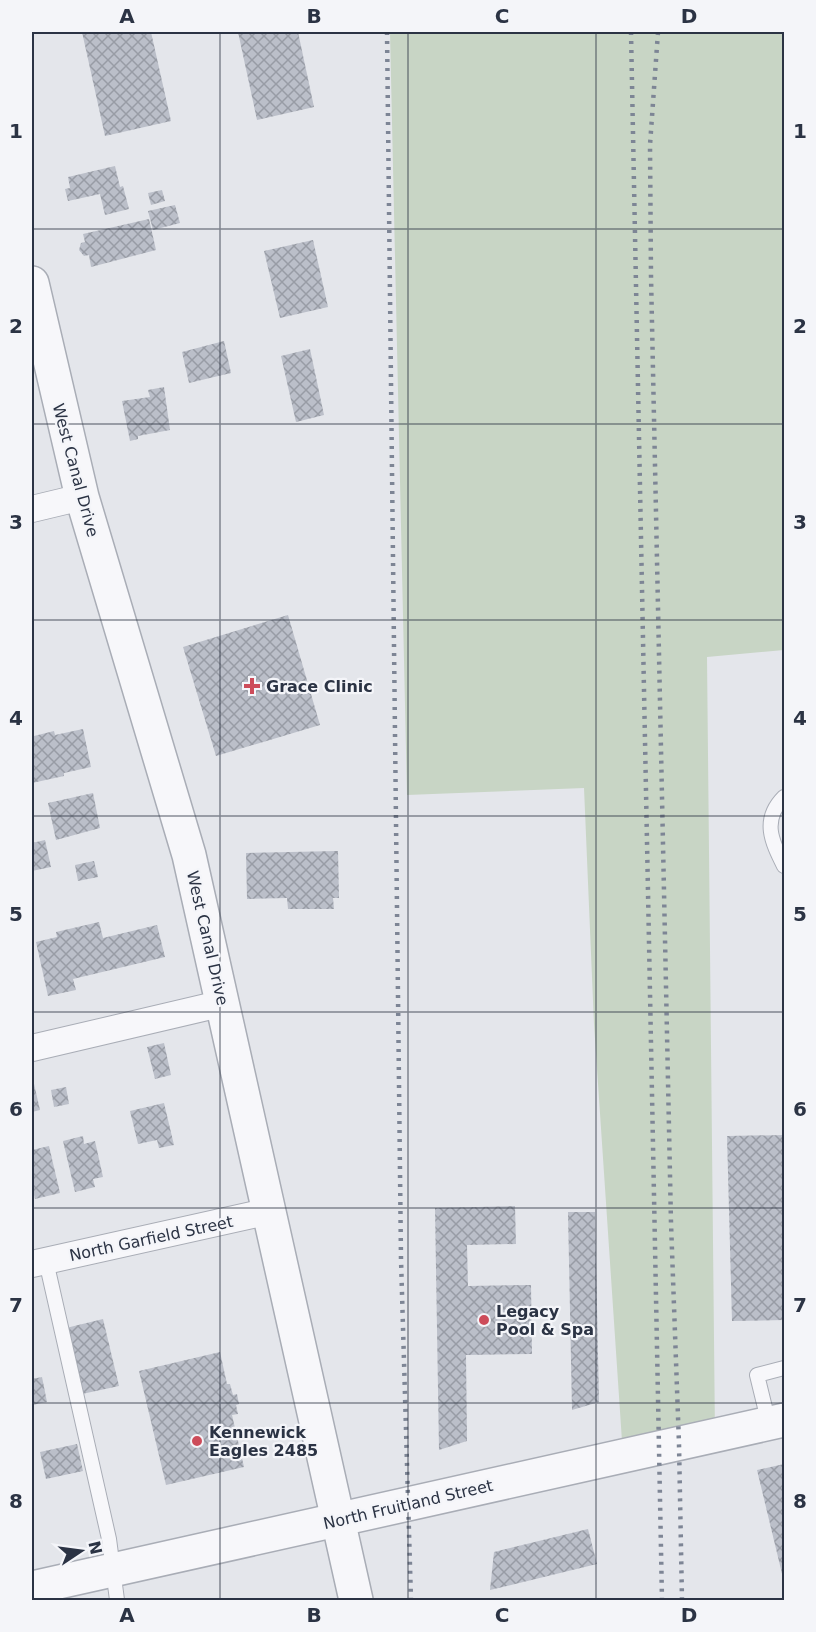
<svg xmlns="http://www.w3.org/2000/svg" width="816" height="1632" viewBox="0 0 816 1632" font-family="'DejaVu Sans',sans-serif">
	<style>
		.green { fill: #c8d5c5 }
		.building { fill: url(#building-cross-hatch) }
		.lines { fill: none; stroke-linecap: round; stroke-linejoin: round }
		.service-casing { stroke: #a9adb6; stroke-width: 16 }
		.minor-casing { stroke: #a9adb6; stroke-width: 28 }
		.tertiary-casing { stroke: #a9adb6; stroke-width: 36 }
		.service { stroke: #f7f7fa; stroke-width: 14 }
		.minor { stroke: #f7f7fa; stroke-width: 26 }
		.tertiary { stroke: #f7f7fa; stroke-width: 33 }
		.rail { stroke: #7d8595; stroke-width: 4.5; stroke-dasharray: 3 6; stroke-linecap: butt }
		.grid { fill: none; stroke: #2b3344; stroke-width: 1.5; stroke-opacity: 0.55 }
		.poi-dot { fill: #cd4c5a; stroke: #f4f5f9; stroke-width: 2 }
		.labels { text-anchor: middle; stroke-width: 4.5; stroke-linejoin: round; paint-order: stroke }
		.street-label { font-size: 16px; fill: #2b3344; stroke: #f4f5f9 }
		.poi-label { font-size: 16px; font-weight: bold; fill: #2b3344; stroke: #f4f5f9; text-anchor: start }
		.neatline { fill: none; stroke: #2b3344; stroke-width: 2 }
		.grid-label { font-size: 20px; text-anchor: middle; font-weight: bold; fill: #2b3344 }
	</style>
	<defs>
		<pattern id="building-cross-hatch" width="8" height="8" patternUnits="userSpaceOnUse" patternTransform="scale(1.5)"><rect width="8" height="8" fill="#bbbfc9"/><path d="M0 0l8 8M0 8l8-8" fill="none" stroke="#989ca5"/></pattern>
	</defs>
	<rect width="100%" height="100%" fill="#e4e6eb"/>
	<polygon class="green" points="390,32 784,32 784,650 707,657 715,1436 623,1456 594,1024 584,788 407,795"/>
	<g class="building">
		<polygon points="82,32 151,32 171,121 105,136"/>
		<polygon points="238,32 298,32 314,107 257,120"/>
		<polygon points="115,166 120,187 123,186 129,209 105,215 100,194 68,201 65,189 70,188 68,177"/>
		<polygon points="162,190 165,201 151,205 148,193"/>
		<polygon points="175,205 180,223 153,230 148,211"/>
		<polygon points="149,219 156,250 91,267 89,255 84,256 79,250 81,243 85,242 83,234"/>
		<polygon points="313,240 328,307 280,318 264,251"/>
		<polygon points="224,341 231,373 189,383 182,352"/>
		<polygon points="310,349 324,415 296,422 281,356"/>
		<polygon points="164,387 170,430 138,436 138,439 130,441 122,401 150,397 148,390"/>
		<polygon points="288,615 320,725 216,756 183,647"/>
		<polygon points="83,729 91,767 64,773 64,776 32,783 32,731 34,736 54,731 55,735"/>
		<polygon points="93,793 100,828 56,840 48,803"/>
		<polygon points="45,840 51,867 32,871 32,843"/>
		<polygon points="338,851 339,898 333,898 334,909 288,909 287,898 247,899 246,853"/>
		<polygon points="94,861 98,877 78,881 75,865"/>
		<polygon points="99,922 103,938 157,925 165,957 73,979 76,990 48,996 36,942 57,937 56,932"/>
		<polygon points="164,1043 171,1075 155,1079 147,1047"/>
		<polygon points="32,1075 40,1110 32,1112"/>
		<polygon points="66,1087 69,1104 54,1107 51,1090"/>
		<polygon points="164,1103 174,1145 159,1148 157,1140 138,1144 130,1111"/>
		<polygon points="784,1135 784,1320 732,1321 727,1136"/>
		<polygon points="83,1136 84,1144 95,1141 103,1177 93,1179 95,1187 75,1192 63,1141"/>
		<polygon points="49,1146 60,1193 35,1199 32,1187 32,1150"/>
		<polygon points="515,1206 516,1244 467,1245 468,1286 531,1285 532,1354 466,1355 467,1441 439,1450 435,1208"/>
		<polygon points="568,1212 595,1212 599,1402 572,1410"/>
		<polygon points="103,1319 119,1386 82,1394 66,1328"/>
		<polygon points="220,1352 227,1384 230,1384 233,1395 237,1394 239,1404 236,1405 238,1414 232,1415 244,1467 166,1485 139,1371"/>
		<polygon points="42,1377 47,1402 32,1405 32,1379"/>
		<polygon points="77,1444 83,1471 46,1479 40,1452"/>
		<polygon points="784,1464 784,1582 757,1470"/>
		<polygon points="588,1529 597,1564 490,1590 494,1552"/>
	</g>
	<g class="lines">
		<g class="service-casing">
			<g id="service">
				<path d="M784,797C761,820 772,842 784,866"/>
				<polyline points="46,1261 109,1539 117,1600"/>
				<polyline points="769,1424 757,1375 784,1368"/>
			</g>
		</g>
		<g class="minor-casing">
			<g id="minor">
				<polyline points="32,509 82,497"/>
				<polyline points="32,1048 224,1003"/>
				<polyline points="32,1264 270,1211"/>
			</g>
		</g>
		<g class="tertiary-casing">
			<g id="tertiary">
				<polyline points="32,283 82,497 189,855 356,1600"/>
				<polyline points="32,1588 784,1420"/>
			</g>
		</g>
		<use href="#service" class="service"/>
		<use href="#minor" class="minor"/>
		<use href="#tertiary" class="tertiary"/>
		<g class="rail">
			<polyline points="387,32 401,1259 411,1600"/>
			<polyline points="631,32 662,1600"/>
			<polyline points="658,32 650,145 651,276 671,1223 679,1444 682,1600"/>
		</g>
	</g>
	<path class="grid" d="M220,32V1600M408,32V1600M596,32V1600M32,229H784M32,424H784M32,620H784M32,816H784M32,1012H784M32,1208H784M32,1403H784"/>
	<g class="poi-dot">
		<path d="M249 677h6v6h6v6h-6v6h-6v-6h-6v-6h6z"/>
		<circle cx="484" cy="1320" r="6"/>
		<circle cx="197" cy="1441" r="6"/>
	</g>
	<g class="labels">
		<g class="street-label">
			<text transform="translate(76 470) rotate(75)" y="6">West Canal Drive</text>
			<text transform="translate(208 938) rotate(77)" y="6">West Canal Drive</text>
			<text transform="translate(151 1238) rotate(-12)" y="6">North Garfield Street</text>
			<text transform="translate(408 1504) rotate(-13)" y="6">North Fruitland Street</text>
		</g>
		<g class="poi-label">
			<text x="266" y="692">Grace Clinic</text>
			<text x="496" y="1317">Legacy<tspan x="496" dy="18">Pool &amp; Spa</tspan></text>
			<text x="209" y="1438">Kennewick<tspan x="209" dy="18">Eagles 2485</tspan></text>
		</g>
	</g>
	<rect width="816" height="1632" fill="none" stroke="#f4f5f9" stroke-width="66"/>
	<g transform="translate(81 1551) rotate(77)" stroke="#f4f5f9" stroke-width="4.5" paint-order="stroke">
	<path d="M0-4.5L10 22L0 15L-10 22Z" fill="#2b3344"/>
	<text y="-9" font-size="16" font-weight="bold" text-anchor="middle" fill="#2b3344">N</text>
	</g>
	<rect x="33" y="33" width="750" height="1566" class="neatline"/>
	<g class="grid-label">
		<text x="127" y="23">A</text>
		<text x="314" y="23">B</text>
		<text x="502" y="23">C</text>
		<text x="689" y="23">D</text>
		<text x="16" y="138">1</text>
		<text x="800" y="138">1</text>
		<text x="16" y="333">2</text>
		<text x="800" y="333">2</text>
		<text x="16" y="529">3</text>
		<text x="800" y="529">3</text>
		<text x="16" y="725">4</text>
		<text x="800" y="725">4</text>
		<text x="16" y="921">5</text>
		<text x="800" y="921">5</text>
		<text x="16" y="1116">6</text>
		<text x="800" y="1116">6</text>
		<text x="16" y="1312">7</text>
		<text x="800" y="1312">7</text>
		<text x="16" y="1508">8</text>
		<text x="800" y="1508">8</text>
		<text x="127" y="1622">A</text>
		<text x="314" y="1622">B</text>
		<text x="502" y="1622">C</text>
		<text x="689" y="1622">D</text>
	</g>
</svg>
